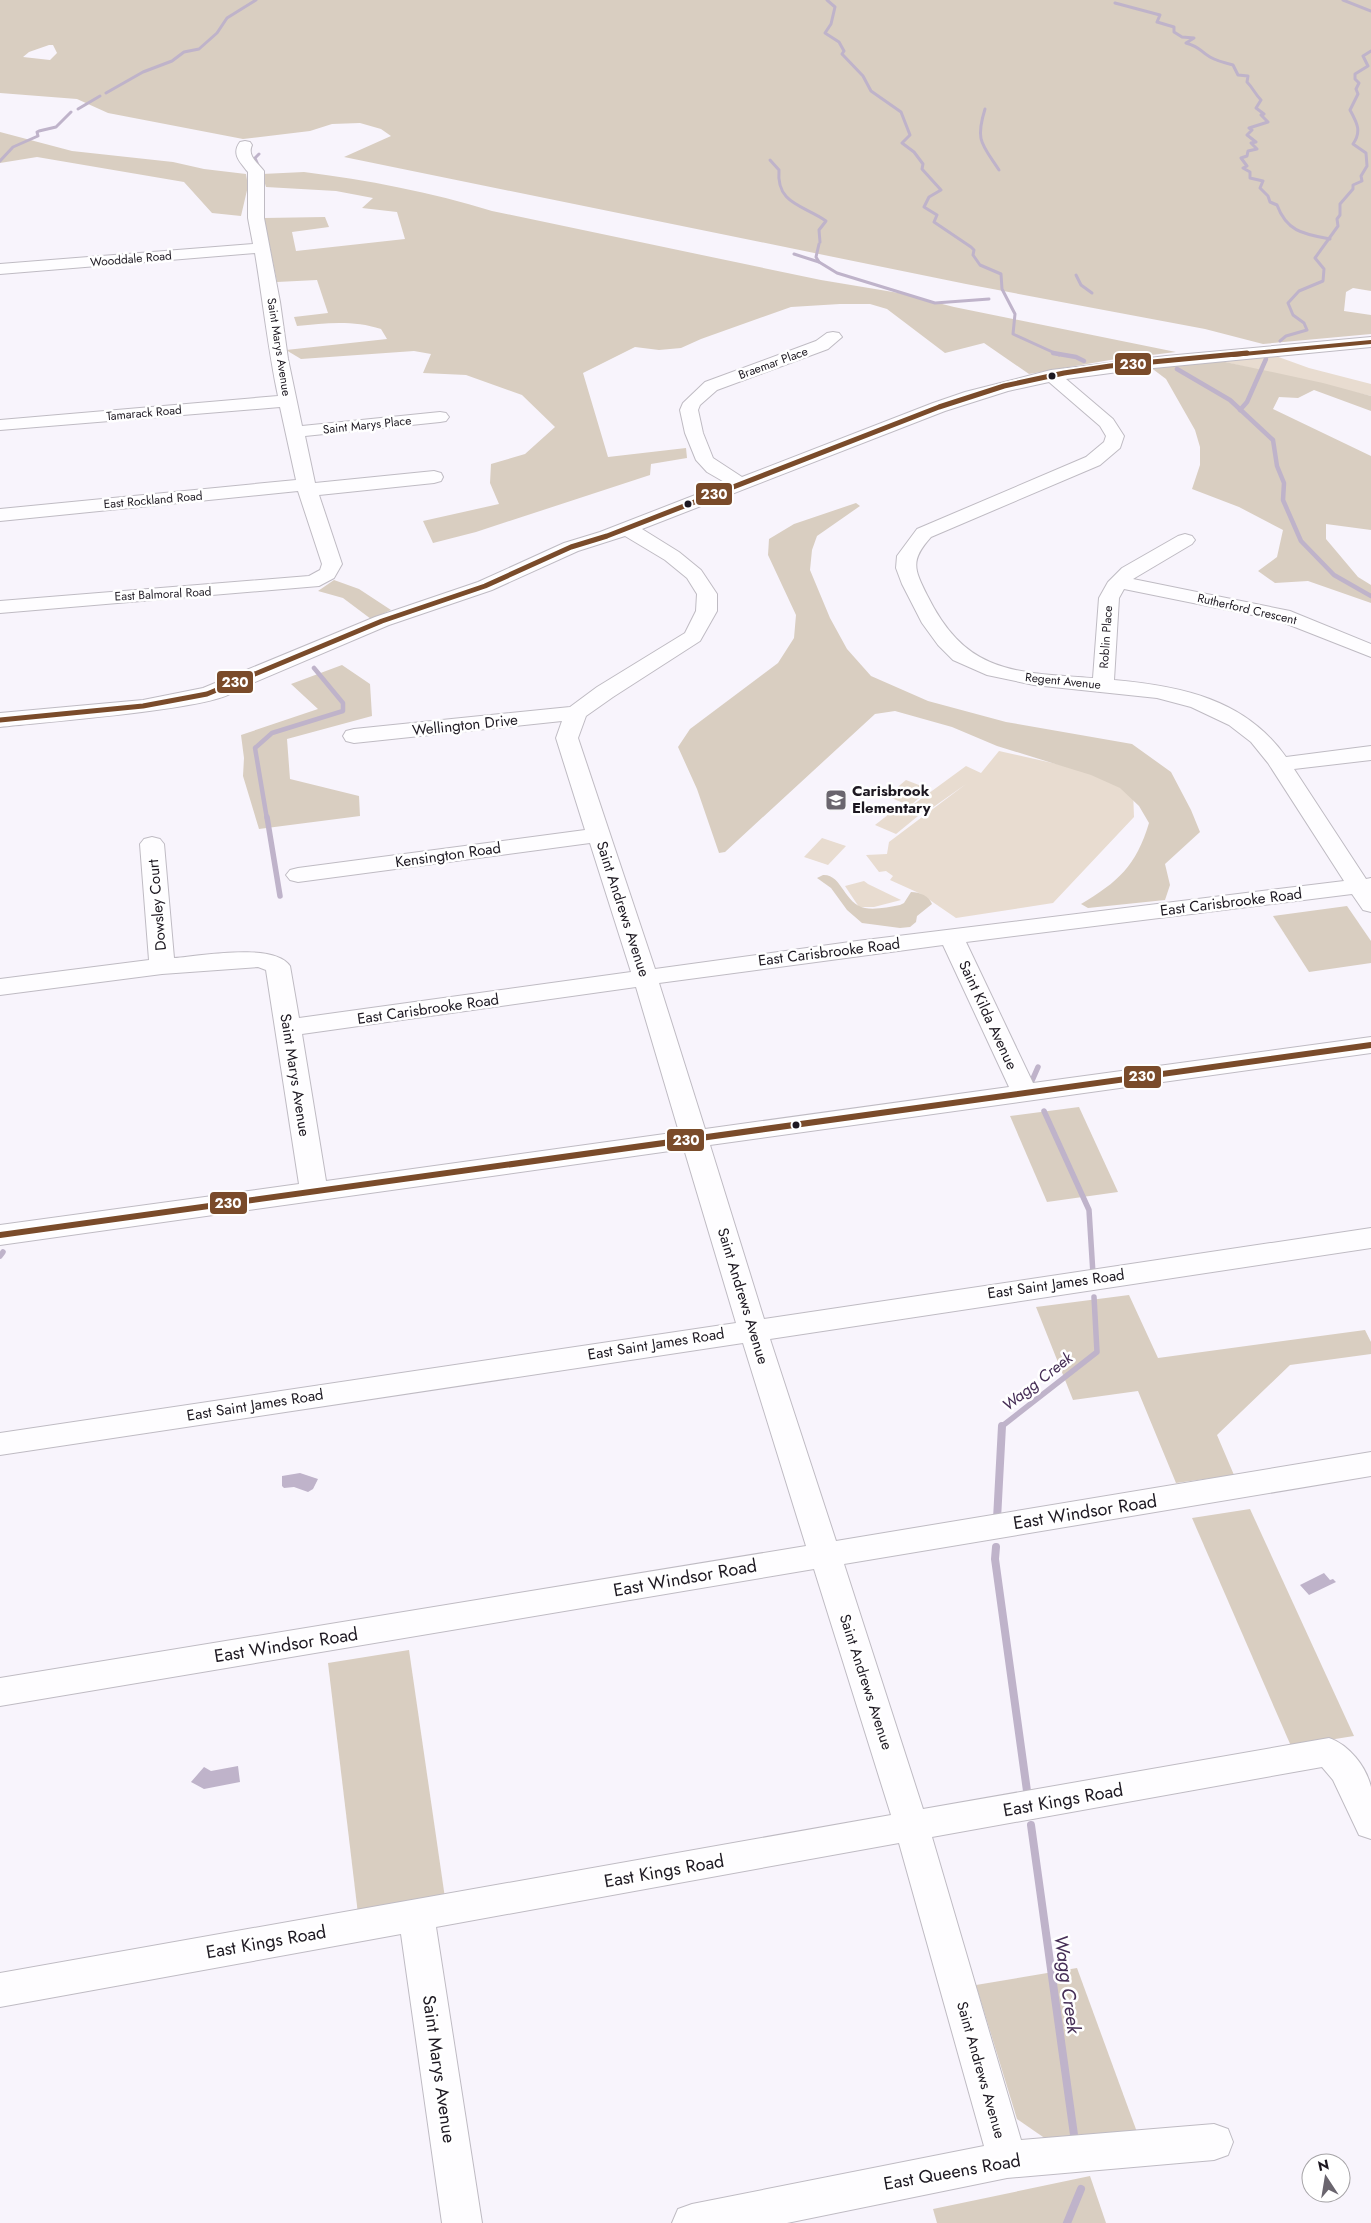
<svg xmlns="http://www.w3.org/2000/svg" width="1371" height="2223" viewBox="0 0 1371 2223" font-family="Jost,sans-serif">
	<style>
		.green { fill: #e8dcd0 }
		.forest { fill: #d9cec1; fill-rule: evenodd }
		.water { fill: #bfb3ca }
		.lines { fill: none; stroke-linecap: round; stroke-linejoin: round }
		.stream-far3 { stroke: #bfb3ca; stroke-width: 3 }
		.stream-far2 { stroke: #bfb3ca; stroke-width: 4.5 }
		.stream-far1 { stroke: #bfb3ca; stroke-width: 5.5 }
		.stream { stroke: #bfb3ca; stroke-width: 8 }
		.minor-casing { stroke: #bfbbc3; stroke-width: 2 }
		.minor { fill: #fefdff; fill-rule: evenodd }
		.bus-1-far2-casing { stroke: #fff; stroke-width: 5.5 }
		.bus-1-far1-casing { stroke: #fff; stroke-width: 8 }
		.bus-1-casing { stroke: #fff; stroke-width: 10 }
		.bus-1-far2 { stroke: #7a4b2a; stroke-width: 4 }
		.bus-1-far1 { stroke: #7a4b2a; stroke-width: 5 }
		.bus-1 { stroke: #7a4b2a; stroke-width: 6 }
		.bus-dot { fill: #1d1821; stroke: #fff; stroke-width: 2 }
		.labels { text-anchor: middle; stroke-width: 5; stroke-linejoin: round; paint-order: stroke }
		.far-street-label { font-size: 12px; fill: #1d1821; stroke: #fff }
		.street-label { font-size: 15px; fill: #1d1821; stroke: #fff }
		.poi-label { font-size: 15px; font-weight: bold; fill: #1d1821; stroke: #fff; text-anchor: start }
		.water-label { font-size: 16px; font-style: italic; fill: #452d55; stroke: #fff }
		.near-street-label { font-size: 18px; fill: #1d1821; stroke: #fff }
		.near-water-label { font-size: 19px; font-style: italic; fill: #452d55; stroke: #fff }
		.line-badge { stroke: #fff; stroke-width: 2 }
		.badge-label { font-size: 14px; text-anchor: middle; font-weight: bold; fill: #fff }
	</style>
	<rect width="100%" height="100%" fill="#f8f4fc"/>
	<g class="green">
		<polygon points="1273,355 1309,368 1371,384 1371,396 1216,360"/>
		<polygon points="999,751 1088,771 1133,790 1134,817 1053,903 956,918 921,894 890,880 893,876 886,871 879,872 866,855 887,854 889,842 966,784 925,813 910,807 966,766 981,773"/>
		<polygon points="906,780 929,789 910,806 887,796"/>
		<polygon points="898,807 918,816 896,834 875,825"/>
		<polygon points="822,838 846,846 828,865 804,857"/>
		<polygon points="864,881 868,884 901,900 874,907 859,907 845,886"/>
	</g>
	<g class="forest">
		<path d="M0,0H1371V291L1353,288L1346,292L1344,311L1371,315V334L1263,344L1205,329L966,284L344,157L391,136L381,129L360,123L332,124L310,131L243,139L108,113L77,99L0,93ZM49,45H53L57,53L50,60L23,57L29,52Z"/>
		<polygon points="0,132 72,151 173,162 204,169 246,174 248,186 241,216 212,213 184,182 37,157 0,163"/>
		<path d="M304,172C367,180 431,192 492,211L821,280L899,293L954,307L1176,352L1110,360L1029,374L984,343L945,353L887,309L870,304H840L791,307L701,339L681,348L659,350L635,347L583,373L608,457L686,448L687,458L651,464L650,475L476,532L433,543L423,521L499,504L490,483L491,464L525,454L555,427L522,395L466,375L423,373L431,354L414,351L301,359L286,350L387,339L381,329C353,320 326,323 297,326L294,317L328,313L317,280L277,282L264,218L325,217L329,227L292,232L296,251L405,239L397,212L362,208L373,198L336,191L266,187L262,174Z"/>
		<polygon points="1216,360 1323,383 1371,396 1371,411 1314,390 1298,398 1279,397 1273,409 1371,456 1371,530 1326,524 1326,539 1358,577 1371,585 1371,603 1308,581 1275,583 1258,571 1277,557 1283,530 1239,507 1192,489 1200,465 1200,447 1195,430 1166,379 1150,367"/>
		<path d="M856,503L860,506L817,536L812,550L810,570L830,618L847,649L871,676L928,701L1006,722L1132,744L1171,772L1191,810L1200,832L1165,864L1170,885L1165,900L1088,908L1081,904C1118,882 1136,866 1149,823L1139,806L1120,788L1091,775L997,746L952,727L895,711L875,714L725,852L719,853L697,789L678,747L690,729L778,663L794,638L796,615L768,555L769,539L794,524Z"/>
		<polygon points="334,580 359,589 391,610 371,619 343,598 318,591"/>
		<polygon points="342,665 370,684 372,716 287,739 290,779 359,796 360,816 259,829 243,776 244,758 241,735 318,709 291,684"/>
		<path d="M823,875C842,874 844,904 865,908C875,910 889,907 900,905L904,903L911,892C920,892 929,896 932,904L917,916L916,922L910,927L900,928L862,923L847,910L831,888L817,878Z"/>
		<polygon points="1347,906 1371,941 1371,963 1309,972 1273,916"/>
		<polygon points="1079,1107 1118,1192 1047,1202 1010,1116"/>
		<polygon points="1129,1295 1158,1358 1365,1330 1371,1342 1371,1354 1290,1365 1217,1435 1234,1475 1176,1483 1138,1391 1073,1400 1036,1307"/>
		<polygon points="1250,1509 1354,1736 1291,1746 1192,1518"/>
		<polygon points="409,1650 445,1898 358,1914 328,1663"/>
		<polygon points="1077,1968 1137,2132 1059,2148 1017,2119 976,1985"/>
		<polygon points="1090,2176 1106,2223 937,2223 933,2209"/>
	</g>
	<g class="water">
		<polygon points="300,1473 318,1479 313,1489 308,1492 294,1487 284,1488 282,1486 282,1476"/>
		<polygon points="1324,1573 1330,1580 1333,1579 1336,1582 1309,1595 1300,1585"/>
		<polygon points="238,1766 240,1782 204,1789 191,1782 204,1767 211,1771"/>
	</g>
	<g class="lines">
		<g class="stream-far3">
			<polyline points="827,0 835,7 831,24 825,33 839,42 844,51 842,54 863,76 871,91 901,112 910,135 902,143 914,152 923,164 922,169 941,190 929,197 924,207 937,215 934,222 971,247 974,250 973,255 980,265 1001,274 1002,289 1015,314 1013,334 1059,355"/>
			<polyline points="1343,0 1371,11"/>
			<path d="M1115,3L1160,15L1157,22L1174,27V32L1182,37L1194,38L1186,43C1202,48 1198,50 1210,57C1217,61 1225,63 1233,65L1238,75L1248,76L1247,82C1253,88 1255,94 1261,100L1256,108L1264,114L1261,115L1268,122L1249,128L1252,130L1247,135L1256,142L1251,143L1257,149L1248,151L1247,156L1241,158L1247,166L1243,168L1250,172V178L1263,181L1260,188L1268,196L1270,202L1277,205C1287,232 1304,234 1330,239"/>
			<polyline points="106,93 143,72 172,61 184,52 199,49 217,33 227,18 256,0"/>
			<polyline points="78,109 100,96"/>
			<path d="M985,109C975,141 982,144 999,170"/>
			<path d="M770,160L779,170C776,204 803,205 826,221L819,230L820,242"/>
			<polyline points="0,161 13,147 38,136 37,132 39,131 56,127 71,112"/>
			<polyline points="256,166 258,165 255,158 259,154"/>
			<polyline points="819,244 816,257 819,262"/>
			<polyline points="794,254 819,262 837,273 935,303 989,299"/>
			<polyline points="1076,275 1081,285 1092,293"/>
			<path d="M1280,341L1286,336L1307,330L1304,323L1293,315L1288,303L1299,291L1323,281L1324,269L1315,258L1338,226L1337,219L1340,215V204L1353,189V185L1362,181L1361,176L1367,166L1366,153L1353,144C1362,131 1357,123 1350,110L1358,94L1356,89L1359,83L1355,79V74L1368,66L1363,56L1371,51"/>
		</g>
		<g class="stream-far2">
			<polyline points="1053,353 1076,357 1084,361"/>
			<polyline points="1177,369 1230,400 1273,440 1277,466 1284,483 1283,500 1301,541 1334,575 1371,596"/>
			<polyline points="1240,410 1247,402 1266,359"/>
			<polyline points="267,819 255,748 272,733 343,711 343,703 314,668"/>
		</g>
		<g class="stream-far1">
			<polyline points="267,817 280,896"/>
			<polyline points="1033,1086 1031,1083 1038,1067"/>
			<polyline points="1044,1111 1089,1210 1093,1274"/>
			<polyline points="0,1256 3,1252"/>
			<polyline points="1001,1427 1097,1352 1094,1297"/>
		</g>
		<g class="stream">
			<polyline points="997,1519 1002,1426"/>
			<polyline points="996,1547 995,1559 1027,1791"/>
			<polyline points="1031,1825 1075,2142"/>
			<polyline points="1067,2223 1081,2189"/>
		</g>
		<g class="minor-casing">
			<g id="minor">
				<path d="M245,141L250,142L252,145C247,156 257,162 264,171V218L280,302L288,359L302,426L440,412L446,413L449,417L446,421L440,422L305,436L315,483L434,471L441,473L443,477L441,481L434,483L319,495L342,564L334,578L319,586L0,613V601L309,576L320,570L322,564L298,491L0,521V509L296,480L280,407L0,430V420L278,396C268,349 263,301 255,253L0,274V264L253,244L248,218V172C240,162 231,154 240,142Z"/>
				<path d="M833,332L839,333L842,337L828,349L717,390L700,405L698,410L703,433L713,458L742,477L933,403L965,392L1051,370L1166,356L1371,337V347L1133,370L1066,379L1113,419L1124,436L1120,448L1100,465L931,537C910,560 914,569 927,595C966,674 1013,672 1093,678L1099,598L1108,582L1122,568L1178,536L1185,534L1192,536L1195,540L1192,544L1133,579L1290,611L1371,644V657L1277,620L1124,589L1119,598L1114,680C1181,686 1245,699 1286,757L1371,746V760L1294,769L1366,879L1371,878V912L1363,910L1352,894L966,942L1033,1083L1371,1037V1053L710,1145L764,1319L1371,1228V1248L770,1339L836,1541L1371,1452V1476L844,1564L923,1809L1329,1738C1349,1745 1366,1766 1371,1787C1371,1801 1371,1824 1371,1839L1359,1835L1333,1780L1322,1767L932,1837L1021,2140L1214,2124L1228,2129L1233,2142L1228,2155L1214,2160L1007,2178L787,2223H672L678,2209L692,2204L984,2146L899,1843L436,1927L482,2223H442L401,1934L0,2007V1973L891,1815L814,1569L0,1706V1678L806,1546L743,1343L0,1455V1433L736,1323L684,1149L0,1245V1225L299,1184L266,970L258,967L162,974L0,995V979L149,960L140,844L144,839L152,837L160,839L164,844L174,958C200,956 274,942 290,966L299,1018L631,972L590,843L298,882L290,880L286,875L290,870L298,868L585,830L556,738L562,721L354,743L346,741L343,736L346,731L354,729L570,707L597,687L685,633L696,611L697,594L687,578L665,560L625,536L578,551L492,590L389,625L234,691C220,709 33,723 0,727V713L143,700L203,688L375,617L478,582L564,543L600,532L726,483L707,472L696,460L685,433L680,410L683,403L705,382L816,341L827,333ZM1049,382L1100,426L1106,436L1104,442L1086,457L917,529L897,556L896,568L902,584L922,623L938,645L953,660L987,675L1034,685L1157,698L1191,707L1229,725L1251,742L1268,763L1344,881L857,941L655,969L578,738L586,716L613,697L700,641L717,611V594L701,570L679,552L642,529L945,411L1008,391ZM943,945L1009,1087L705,1129L659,983ZM636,987L679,1132L326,1181L302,1034Z"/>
			</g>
		</g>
		<use href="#minor" class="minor"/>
		<g class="bus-1-far2-casing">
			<polyline id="bus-1-far2" points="1233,355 1371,342"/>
		</g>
		<g class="bus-1-far1-casing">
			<polyline id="bus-1-far1" points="0,720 143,706 207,694 382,621 485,586 571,547 607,536 939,407 1004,386 1064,373 1110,366 1247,353"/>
		</g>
		<g class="bus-1-casing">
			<polyline id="bus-1" points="0,1235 1371,1045"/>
		</g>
		<use href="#bus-1-far2" class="bus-1-far2"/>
		<use href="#bus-1-far1" class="bus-1-far1"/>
		<use href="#bus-1" class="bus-1"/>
	</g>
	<defs>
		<g id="school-square" transform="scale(1.125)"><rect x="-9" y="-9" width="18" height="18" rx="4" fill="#6a656e" stroke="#fff"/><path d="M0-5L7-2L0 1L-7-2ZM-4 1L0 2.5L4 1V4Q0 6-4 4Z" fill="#fff"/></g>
	</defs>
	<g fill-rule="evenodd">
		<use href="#school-square" x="836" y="800"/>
	</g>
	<g class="bus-dot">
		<circle cx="1052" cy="376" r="4.5"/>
		<circle cx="688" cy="504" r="4.5"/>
		<circle cx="796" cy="1125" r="4.5"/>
	</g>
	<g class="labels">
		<g class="far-street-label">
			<text transform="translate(131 259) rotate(-5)" y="4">Wooddale Road</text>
			<text transform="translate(279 347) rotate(81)" y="4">Saint Marys Avenue</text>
			<text transform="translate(773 363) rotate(-20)" y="4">Braemar Place</text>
			<text transform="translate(144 413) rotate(-5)" y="4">Tamarack Road</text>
			<text transform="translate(367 425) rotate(-6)" y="4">Saint Marys Place</text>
			<text transform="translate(153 500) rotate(-5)" y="4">East Rockland Road</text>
			<text transform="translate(163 594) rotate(-3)" y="4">East Balmoral Road</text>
			<text transform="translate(1247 609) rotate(13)" y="4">Rutherford Crescent</text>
			<text transform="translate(1106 637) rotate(-86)" y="4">Roblin Place</text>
			<text transform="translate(1063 681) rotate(6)" y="4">Regent Avenue</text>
		</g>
		<g class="street-label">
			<text transform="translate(465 725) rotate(-6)" y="5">Wellington Drive</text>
			<text transform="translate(448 855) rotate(-8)" y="5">Kensington Road</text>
			<text transform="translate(1231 902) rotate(-7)" y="5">East Carisbrooke Road</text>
			<text transform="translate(157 905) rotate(-95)" y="5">Dowsley Court</text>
			<text transform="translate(623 909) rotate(72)" y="5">Saint Andrews Avenue</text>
			<text transform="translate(829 952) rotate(-7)" y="5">East Carisbrooke Road</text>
			<text transform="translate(428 1009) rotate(-8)" y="5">East Carisbrooke Road</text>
			<text transform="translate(988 1015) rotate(65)" y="5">Saint Kilda Avenue</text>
			<text transform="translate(295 1075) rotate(81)" y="5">Saint Marys Avenue</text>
			<text transform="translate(1056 1284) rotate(-8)" y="5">East Saint James Road</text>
			<text transform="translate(743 1296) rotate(73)" y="5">Saint Andrews Avenue</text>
			<text transform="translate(656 1344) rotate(-9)" y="5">East Saint James Road</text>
			<text transform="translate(255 1405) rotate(-9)" y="5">East Saint James Road</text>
			<text transform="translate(866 1682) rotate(72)" y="5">Saint Andrews Avenue</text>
			<text transform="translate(981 2070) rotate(74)" y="5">Saint Andrews Avenue</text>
		</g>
		<g class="poi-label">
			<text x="852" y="796">Carisbrook<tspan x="852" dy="17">Elementary</tspan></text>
		</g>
		<g class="water-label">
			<text transform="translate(1037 1381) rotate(-38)" y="6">Wagg Creek</text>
		</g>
		<g class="near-street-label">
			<text transform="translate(1085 1512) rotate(-9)" y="6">East Windsor Road</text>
			<text transform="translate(685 1578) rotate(-10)" y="6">East Windsor Road</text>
			<text transform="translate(286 1645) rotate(-9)" y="6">East Windsor Road</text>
			<text transform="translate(1063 1800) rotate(-10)" y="6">East Kings Road</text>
			<text transform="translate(664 1871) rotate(-10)" y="6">East Kings Road</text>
			<text transform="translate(266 1942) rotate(-10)" y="6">East Kings Road</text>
			<text transform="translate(439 2069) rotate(82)" y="6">Saint Marys Avenue</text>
			<text transform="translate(952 2172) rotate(-10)" y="6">East Queens Road</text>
		</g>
		<g class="near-water-label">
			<text transform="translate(1068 1984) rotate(82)" y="7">Wagg Creek</text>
		</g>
	</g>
	<g class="line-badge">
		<rect x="1114" y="352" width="38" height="24" rx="5" fill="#7a4b2a"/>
		<rect x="695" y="482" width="38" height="24" rx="5" fill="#7a4b2a"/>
		<rect x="216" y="670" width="38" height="24" rx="5" fill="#7a4b2a"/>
		<rect x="1123" y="1065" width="39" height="24" rx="5" fill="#7a4b2a"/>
		<rect x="666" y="1128" width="39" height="24" rx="5" fill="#7a4b2a"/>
		<rect x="209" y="1191" width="39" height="24" rx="5" fill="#7a4b2a"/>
	</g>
	<g class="badge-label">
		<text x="1133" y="369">230</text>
		<text x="714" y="499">230</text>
		<text x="235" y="687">230</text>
		<text x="1142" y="1081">230</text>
		<text x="686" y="1145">230</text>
		<text x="228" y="1208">230</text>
	</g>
	<g transform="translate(1326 2178) rotate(348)"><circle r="24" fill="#ffffff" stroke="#a5a3a6"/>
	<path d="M0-4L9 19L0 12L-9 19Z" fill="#6a656e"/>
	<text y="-8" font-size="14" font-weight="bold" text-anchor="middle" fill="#1d1821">N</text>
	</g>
</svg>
